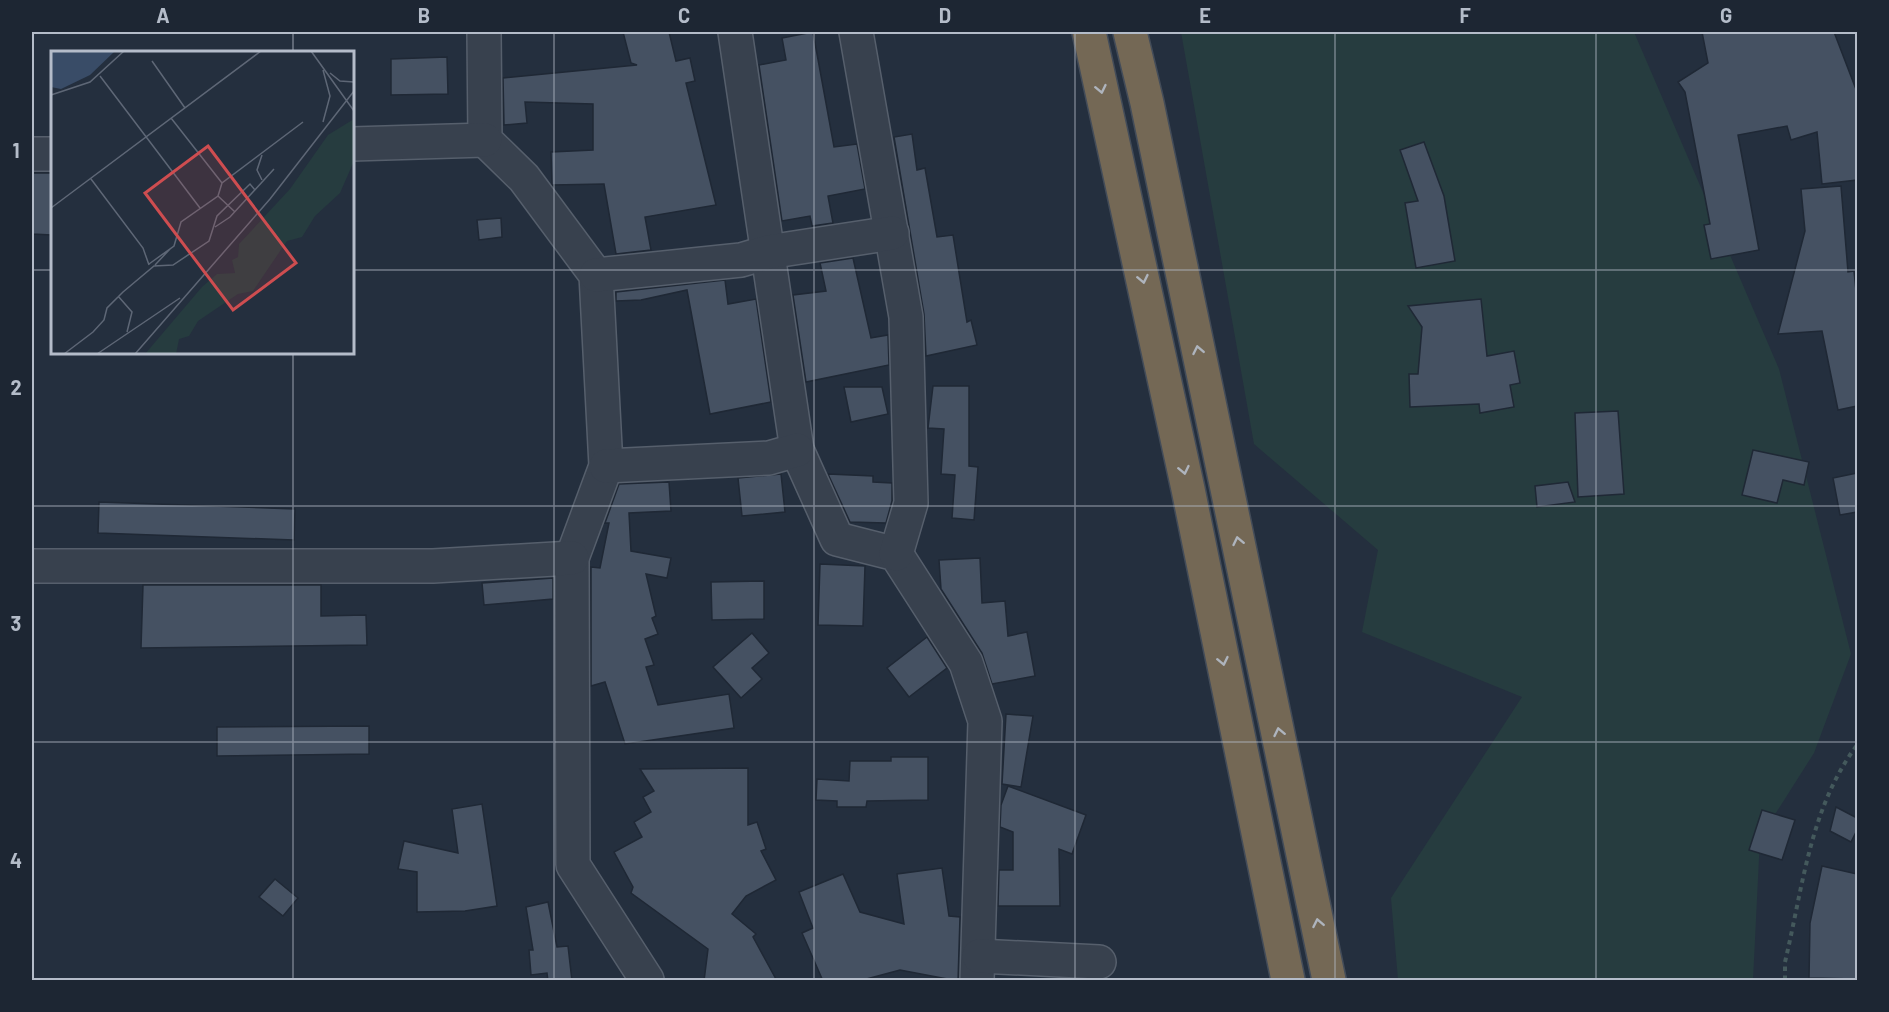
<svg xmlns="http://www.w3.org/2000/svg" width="1889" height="1012" viewBox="0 0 1889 1012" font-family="Barlow,sans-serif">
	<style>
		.green { fill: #263c3f }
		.building { fill: #455162; stroke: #1f2835; stroke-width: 1.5 }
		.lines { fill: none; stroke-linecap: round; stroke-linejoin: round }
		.minor-casing { stroke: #565f6c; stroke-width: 36 }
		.highway-casing { stroke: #434c59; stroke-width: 36 }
		.path { stroke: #44595c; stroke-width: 4; stroke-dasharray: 4.5 4.5; stroke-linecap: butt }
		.minor { stroke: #38414e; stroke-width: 33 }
		.highway { stroke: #746855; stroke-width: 33 }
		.oneway { stroke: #aeb4bd }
		.grid { fill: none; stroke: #b4bcc9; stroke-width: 1.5; stroke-opacity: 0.55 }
		.inset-road { fill: none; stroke: #5e6776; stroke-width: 1.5 }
		.view { fill: #ce4d50; fill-opacity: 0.15; stroke: #ce4d50; stroke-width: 3 }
		.inset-edge { fill: none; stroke: #b4bcc9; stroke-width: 3 }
		.neatline { fill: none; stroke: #b4bcc9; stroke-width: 2 }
		.grid-label { font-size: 20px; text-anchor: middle; font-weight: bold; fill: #b4bcc9 }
	</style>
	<rect width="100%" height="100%" fill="#242f3e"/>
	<polygon class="green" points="1181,32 1634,32 1779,369 1851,654 1814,753 1760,838 1753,980 1398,980 1391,898 1522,697 1362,632 1378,550 1254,444"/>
	<g class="building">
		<polygon points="623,32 669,32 676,61 690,58 695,81 686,83 716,205 645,217 651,250 616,254 604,184 552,185 551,152 593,150 593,104 525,102 527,123 504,125 503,78 637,65 631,63"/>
		<polygon points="813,32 834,147 857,144 865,189 828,196 833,223 812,226 810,216 782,221 759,65 786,60 782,38"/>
		<polygon points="1702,32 1834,32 1857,92 1857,180 1822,184 1817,132 1791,140 1787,126 1738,135 1759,250 1711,259 1704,225 1710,224 1685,92 1678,82 1708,63"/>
		<polygon points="447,57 448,94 391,95 391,59"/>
		<polygon points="912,134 917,170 925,168 937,237 953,235 967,322 971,320 977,345 926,356 924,314 894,137"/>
		<polygon points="1424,142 1444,196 1455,261 1416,268 1405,203 1418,201 1400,150"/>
		<polygon points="32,173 52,173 52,235 32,234"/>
		<polygon points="1841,186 1848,272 1854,271 1857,301 1857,406 1838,410 1822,331 1778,334 1805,231 1801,189"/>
		<polygon points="501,218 502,237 479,240 477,220"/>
		<polygon points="853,258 871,338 888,335 889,365 806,382 793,295 826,291 820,263"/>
		<polygon points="725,280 728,304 756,299 771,402 710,414 687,290 641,300 616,301 616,292"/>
		<polygon points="1481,299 1487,356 1514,351 1520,383 1510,385 1514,407 1480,413 1479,404 1410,407 1409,374 1418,374 1422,327 1408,306"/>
		<polygon points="933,386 969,386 969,466 978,467 974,520 952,518 955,475 941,474 944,429 928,428"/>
		<polygon points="844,387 882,387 888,414 851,422"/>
		<polygon points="1618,411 1624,494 1578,497 1575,413"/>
		<polygon points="1753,450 1809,462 1804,485 1783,480 1777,503 1742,495"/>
		<polygon points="1857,473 1857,512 1840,515 1833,478"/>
		<polygon points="781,474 785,512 742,516 738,478"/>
		<polygon points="828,474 873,476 873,482 892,483 892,501 886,523 850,522"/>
		<polygon points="669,482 671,511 629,513 631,551 671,558 667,578 646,574 656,616 652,618 658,634 645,639 654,665 646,667 658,705 729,694 734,728 625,744 605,682 591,686 591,567 600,568 609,523 605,523 619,484"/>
		<polygon points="1568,482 1575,502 1537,507 1535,486"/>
		<polygon points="99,502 295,509 294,540 98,533"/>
		<polygon points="980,558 982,603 1005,601 1008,636 1027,632 1035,676 992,684 982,653 941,589 939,560"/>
		<polygon points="820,564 865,566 863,626 818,625"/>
		<polygon points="553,578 553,599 484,605 482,583"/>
		<polygon points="764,581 764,619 712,620 711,582"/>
		<polygon points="143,585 321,585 321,616 366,615 367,645 141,648"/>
		<polygon points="752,633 769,653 752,668 762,679 741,698 713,667"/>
		<polygon points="927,637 947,668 909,697 887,668"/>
		<polygon points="1006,714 1033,716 1021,787 1002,784"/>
		<polygon points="369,726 369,754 217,756 217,727"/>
		<polygon points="891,757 928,757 928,800 867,801 866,807 837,807 837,801 816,800 817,779 849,781 850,761 891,761"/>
		<polygon points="748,768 748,825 757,822 766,849 761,851 776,880 746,896 732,914 756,934 753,937 777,981 704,981 708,949 631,893 633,887 614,852 642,837 634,822 651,812 643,797 654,791 640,769"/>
		<polygon points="1008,786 1086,815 1072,854 1059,849 1060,906 998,906 999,870 1013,870 1013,832 1000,827 1001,805"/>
		<polygon points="482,804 497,906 465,911 417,912 417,872 398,869 404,841 458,853 452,809"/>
		<polygon points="1836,807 1857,818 1857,830 1851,842 1830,831"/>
		<polygon points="1762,810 1795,820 1782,860 1749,850"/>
		<polygon points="1822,866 1857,874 1856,979 1809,978 1810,923"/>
		<polygon points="942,868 949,916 960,917 958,981 900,970 859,981 823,981 802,933 813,928 799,892 843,874 860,912 904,924 897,874"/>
		<polygon points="275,879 298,898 283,916 259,897"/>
		<polygon points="548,902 557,947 568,946 572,981 548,981 547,973 531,975 529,950 533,950 526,907"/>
	</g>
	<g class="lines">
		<g class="minor-casing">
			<g id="minor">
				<polyline points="484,32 485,140 524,178 596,275 606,466 572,558 573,865 647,980"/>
				<polyline points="735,32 797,450 837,539 896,554 966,663 985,721 977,980"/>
				<polyline points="856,32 906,317 911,503 896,554"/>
				<polyline points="352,144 485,140"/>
				<polyline points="32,154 52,154"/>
				<polyline points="596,275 741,260 768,252 892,233"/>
				<polyline points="606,466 769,458 797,450"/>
				<polyline points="32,566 433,566 572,558"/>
				<polyline points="979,956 1099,962"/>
			</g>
		</g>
		<g class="highway-casing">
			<g id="highway">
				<polyline points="1089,32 1188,489 1288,980"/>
				<polyline points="1130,32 1147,103 1329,980"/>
			</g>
		</g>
		<path class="path" d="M1785,980V962C1803,887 1810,806 1858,744"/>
		<use href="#minor" class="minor"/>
		<use href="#highway" class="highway"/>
	</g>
	<defs><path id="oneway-chevron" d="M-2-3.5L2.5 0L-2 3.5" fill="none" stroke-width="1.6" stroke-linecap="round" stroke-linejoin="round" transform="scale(1.5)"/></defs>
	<g class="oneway">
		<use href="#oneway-chevron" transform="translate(1101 89) rotate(78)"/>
		<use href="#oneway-chevron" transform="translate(1143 279) rotate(78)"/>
		<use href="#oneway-chevron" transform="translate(1198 350) rotate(-101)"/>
		<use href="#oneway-chevron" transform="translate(1184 470) rotate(78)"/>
		<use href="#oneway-chevron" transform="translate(1238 541) rotate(-102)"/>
		<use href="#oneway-chevron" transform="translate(1223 661) rotate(78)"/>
		<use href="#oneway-chevron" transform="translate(1279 732) rotate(-102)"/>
		<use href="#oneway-chevron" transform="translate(1318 923) rotate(-101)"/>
	</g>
	<path class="grid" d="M293,32V52M554,32V980M814,32V980M1075,32V980M1335,32V980M1596,32V980M32,270H52M352,270H1858M293,352V980M32,506H1858M32,742H1858"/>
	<g transform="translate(51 51)">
		<rect width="303" height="303" fill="#242f3e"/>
		<path d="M303,68V110L289,142L264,165L251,186L236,190L202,240L187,243L147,270L138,285L128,288L125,303H94L151,236L166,223L184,222L181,209L187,206L188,193L239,138L277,84Z" fill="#263c3f"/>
		<path d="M0,0H64L39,24L10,38L0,36Z" fill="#394c67"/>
		<path class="inset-road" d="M260,0L303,60M101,10L134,57M279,22L289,30L303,31M49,25L149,157M0,44L39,31L73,0M120,67L171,132M272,71L279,45L272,19M211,104L206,119L211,129M40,128L92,197L98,214M167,145L184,161M0,157L210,0M164,176L179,166L223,118M98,213L123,195L130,171L167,145L171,132L252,71M104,214L119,198M67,245L81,261L76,281M13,303L42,281L53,269L56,257L72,241L103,215L122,214L158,190L166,165L199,133L204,139M46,303L129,247M84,303L219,148L303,40"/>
		<path class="view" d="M157,95L245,212L182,259L94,142Z"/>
		<rect width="303" height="303" class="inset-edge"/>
	</g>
	<rect width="1889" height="1012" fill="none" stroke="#1d2633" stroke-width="66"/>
	<rect x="33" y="33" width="1823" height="946" class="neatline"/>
	<g class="grid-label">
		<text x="163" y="23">A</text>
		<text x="424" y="23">B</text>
		<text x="684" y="23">C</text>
		<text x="945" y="23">D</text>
		<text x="1205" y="23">E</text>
		<text x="1465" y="23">F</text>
		<text x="1726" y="23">G</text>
		<text x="16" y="158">1</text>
		<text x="16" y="395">2</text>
		<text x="16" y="631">3</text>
		<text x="16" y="868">4</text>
	</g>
</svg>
